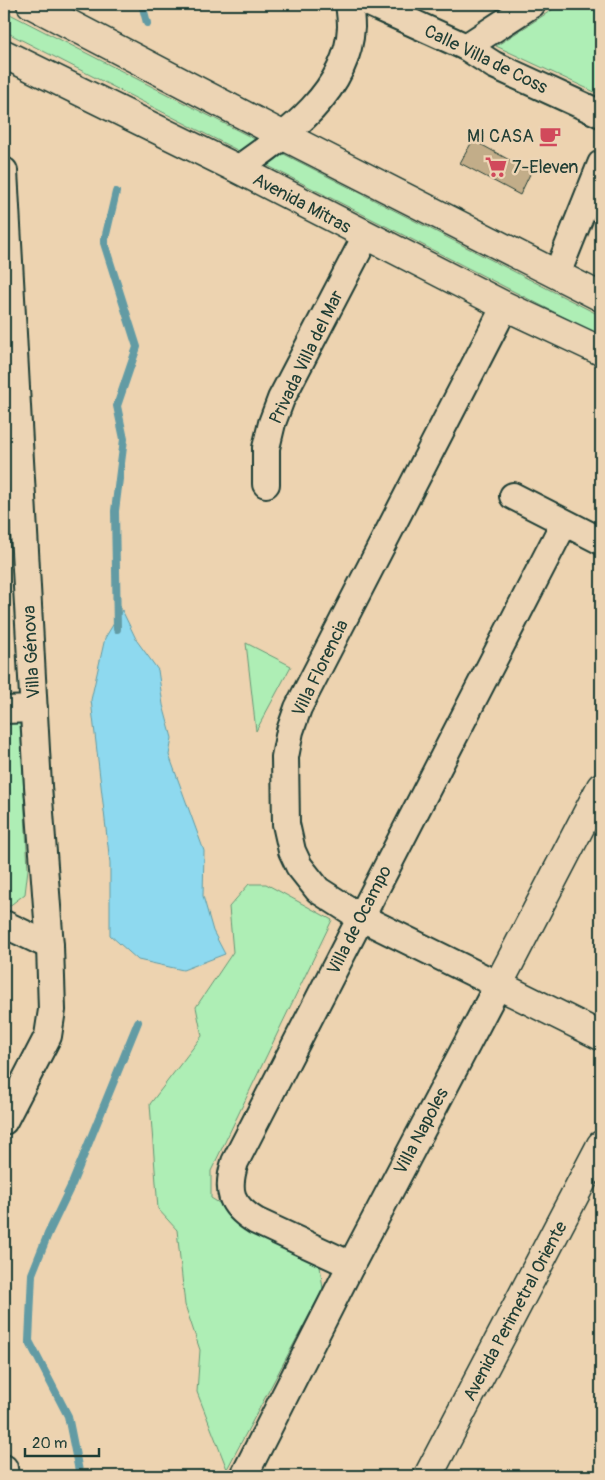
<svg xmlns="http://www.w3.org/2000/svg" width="605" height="1480" viewBox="0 0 605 1480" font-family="Pangolin,sans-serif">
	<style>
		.green { fill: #aeeeb5; stroke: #669674 }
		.water { fill: #8ed9ef; stroke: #629ba4 }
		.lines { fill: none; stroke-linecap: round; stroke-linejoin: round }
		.stream { stroke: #629ba4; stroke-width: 8 }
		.building { fill: #c2ad89; stroke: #1f3d34 }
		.street-casing { stroke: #1f3d34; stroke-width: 30 }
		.secondary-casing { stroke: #1f3d34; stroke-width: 31 }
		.street { stroke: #ecd4b4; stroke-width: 26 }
		.secondary { stroke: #ecd4b4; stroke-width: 28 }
		.labels { text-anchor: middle; stroke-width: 5; stroke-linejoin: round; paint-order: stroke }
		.street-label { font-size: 18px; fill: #1f3d34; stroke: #ecd4b4 }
		.poi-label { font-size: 18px; fill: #1f3d34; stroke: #ecd4b4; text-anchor: end }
	</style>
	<rect width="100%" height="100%" fill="#edd3b0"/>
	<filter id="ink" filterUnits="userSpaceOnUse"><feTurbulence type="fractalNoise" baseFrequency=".02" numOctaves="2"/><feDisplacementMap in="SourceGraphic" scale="10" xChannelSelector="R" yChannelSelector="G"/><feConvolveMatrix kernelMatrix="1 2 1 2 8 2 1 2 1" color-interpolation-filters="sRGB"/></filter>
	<g filter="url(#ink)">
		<g class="green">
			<polygon points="561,4 601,4 601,95 496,46"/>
			<polygon points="4,11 601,316 601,336 4,31"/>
			<polygon points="246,643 291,666 256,731"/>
			<polygon points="4,719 20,720 28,869 25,894 8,907 4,905"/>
			<polygon points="249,884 266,884 332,920 211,1171 211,1198 320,1266 323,1289 227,1469 197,1392 200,1350 185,1305 177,1230 158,1209 150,1104 202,1036 196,1007 233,952 229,907"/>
		</g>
		<polygon class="water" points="122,610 137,641 158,670 163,705 172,738 169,755 204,851 203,896 213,931 225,954 183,970 138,960 110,935 110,863 91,700 105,638"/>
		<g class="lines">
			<g class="stream">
				<polyline points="142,4 147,23"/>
				<polyline points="116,192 104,243 137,347 117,406 124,439 115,511 117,629"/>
				<polyline points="80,1476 68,1416 29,1341 32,1274 48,1234 72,1184 138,1022"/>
			</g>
		</g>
		<polygon class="building" points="473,140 531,172 520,195 460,163"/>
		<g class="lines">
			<g class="street-casing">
				<g id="street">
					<polyline points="371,4 466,47 494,65 601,114"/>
					<polyline points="466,47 532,4"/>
					<path d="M238,169C286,135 348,92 351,27C351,19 350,11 349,4"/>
					<polyline points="4,171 38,786 50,946 52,1010 48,1036 4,1121"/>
					<polyline points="557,274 601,164"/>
					<polyline points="266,484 266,448 272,423 281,399 366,236"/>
					<polyline points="513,496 601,541"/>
					<polyline points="4,710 34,709"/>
					<polyline points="4,924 50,946"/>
					<path d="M351,1265L256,1221C230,1205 226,1191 235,1162L564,523"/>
					<polyline points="4,1468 5,1476"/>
					<polyline points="244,1476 351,1265 498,985 360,917 318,890 299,866 292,851 286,824 285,757 290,731 298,708 505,306"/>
				</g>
			</g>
			<g class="secondary-casing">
				<g id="secondary">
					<polyline points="31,4 284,136 601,297"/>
					<polyline points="4,54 238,169 505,306 601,351"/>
					<polyline points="601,787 498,985 601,1036"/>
					<polyline points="428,1476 601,1145"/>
				</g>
			</g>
			<use href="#street" class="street"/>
			<use href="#secondary" class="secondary"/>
		</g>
	</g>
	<defs>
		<g id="cafe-bare" transform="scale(1.725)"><path d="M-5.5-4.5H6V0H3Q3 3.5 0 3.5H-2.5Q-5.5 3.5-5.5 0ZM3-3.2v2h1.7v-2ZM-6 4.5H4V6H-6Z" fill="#d1495b" stroke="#ecd4b4" stroke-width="2.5" paint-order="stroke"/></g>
		<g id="supermarket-bare" transform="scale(1.725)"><path d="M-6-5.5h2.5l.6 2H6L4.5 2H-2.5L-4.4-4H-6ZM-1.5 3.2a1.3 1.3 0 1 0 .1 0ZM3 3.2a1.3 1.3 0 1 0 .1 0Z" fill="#d1495b" stroke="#ecd4b4" stroke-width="2.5" paint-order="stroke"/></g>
	</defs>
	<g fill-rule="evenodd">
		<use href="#cafe-bare" x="550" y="136"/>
		<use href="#supermarket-bare" x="496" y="167"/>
	</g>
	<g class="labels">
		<g class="street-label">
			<text transform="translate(486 59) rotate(26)" y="6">Calle Villa de Coss</text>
			<text transform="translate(302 203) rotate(28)" y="6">Avenida Mitras</text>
			<text transform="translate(306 357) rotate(-64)" y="6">Privada Villa del Mar</text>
			<text transform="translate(31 652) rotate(-93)" y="6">Villa Génova</text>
			<text transform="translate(320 668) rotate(-64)" y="6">Villa Florencia</text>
			<text transform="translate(359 920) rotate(-63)" y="6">Villa de Ocampo</text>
			<text transform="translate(421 1131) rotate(-62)" y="6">Villa Napoles</text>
			<text transform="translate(515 1311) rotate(-62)" y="6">Avenida Perimetral Oriente</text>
		</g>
		<g class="poi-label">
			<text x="534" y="142">MI CASA</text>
			<text x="512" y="173" text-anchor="start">7-Eleven</text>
		</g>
	</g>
	<rect width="605" height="1480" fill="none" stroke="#ecd4b4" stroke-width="20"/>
	<rect x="10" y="10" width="585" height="1460" fill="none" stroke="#1f3d34" stroke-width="2" filter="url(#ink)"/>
	<path d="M25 1448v8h74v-8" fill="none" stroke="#1f3d34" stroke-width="2.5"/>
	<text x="32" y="1448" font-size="15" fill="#1f3d34" stroke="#ecd4b4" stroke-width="4" paint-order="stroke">20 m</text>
</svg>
